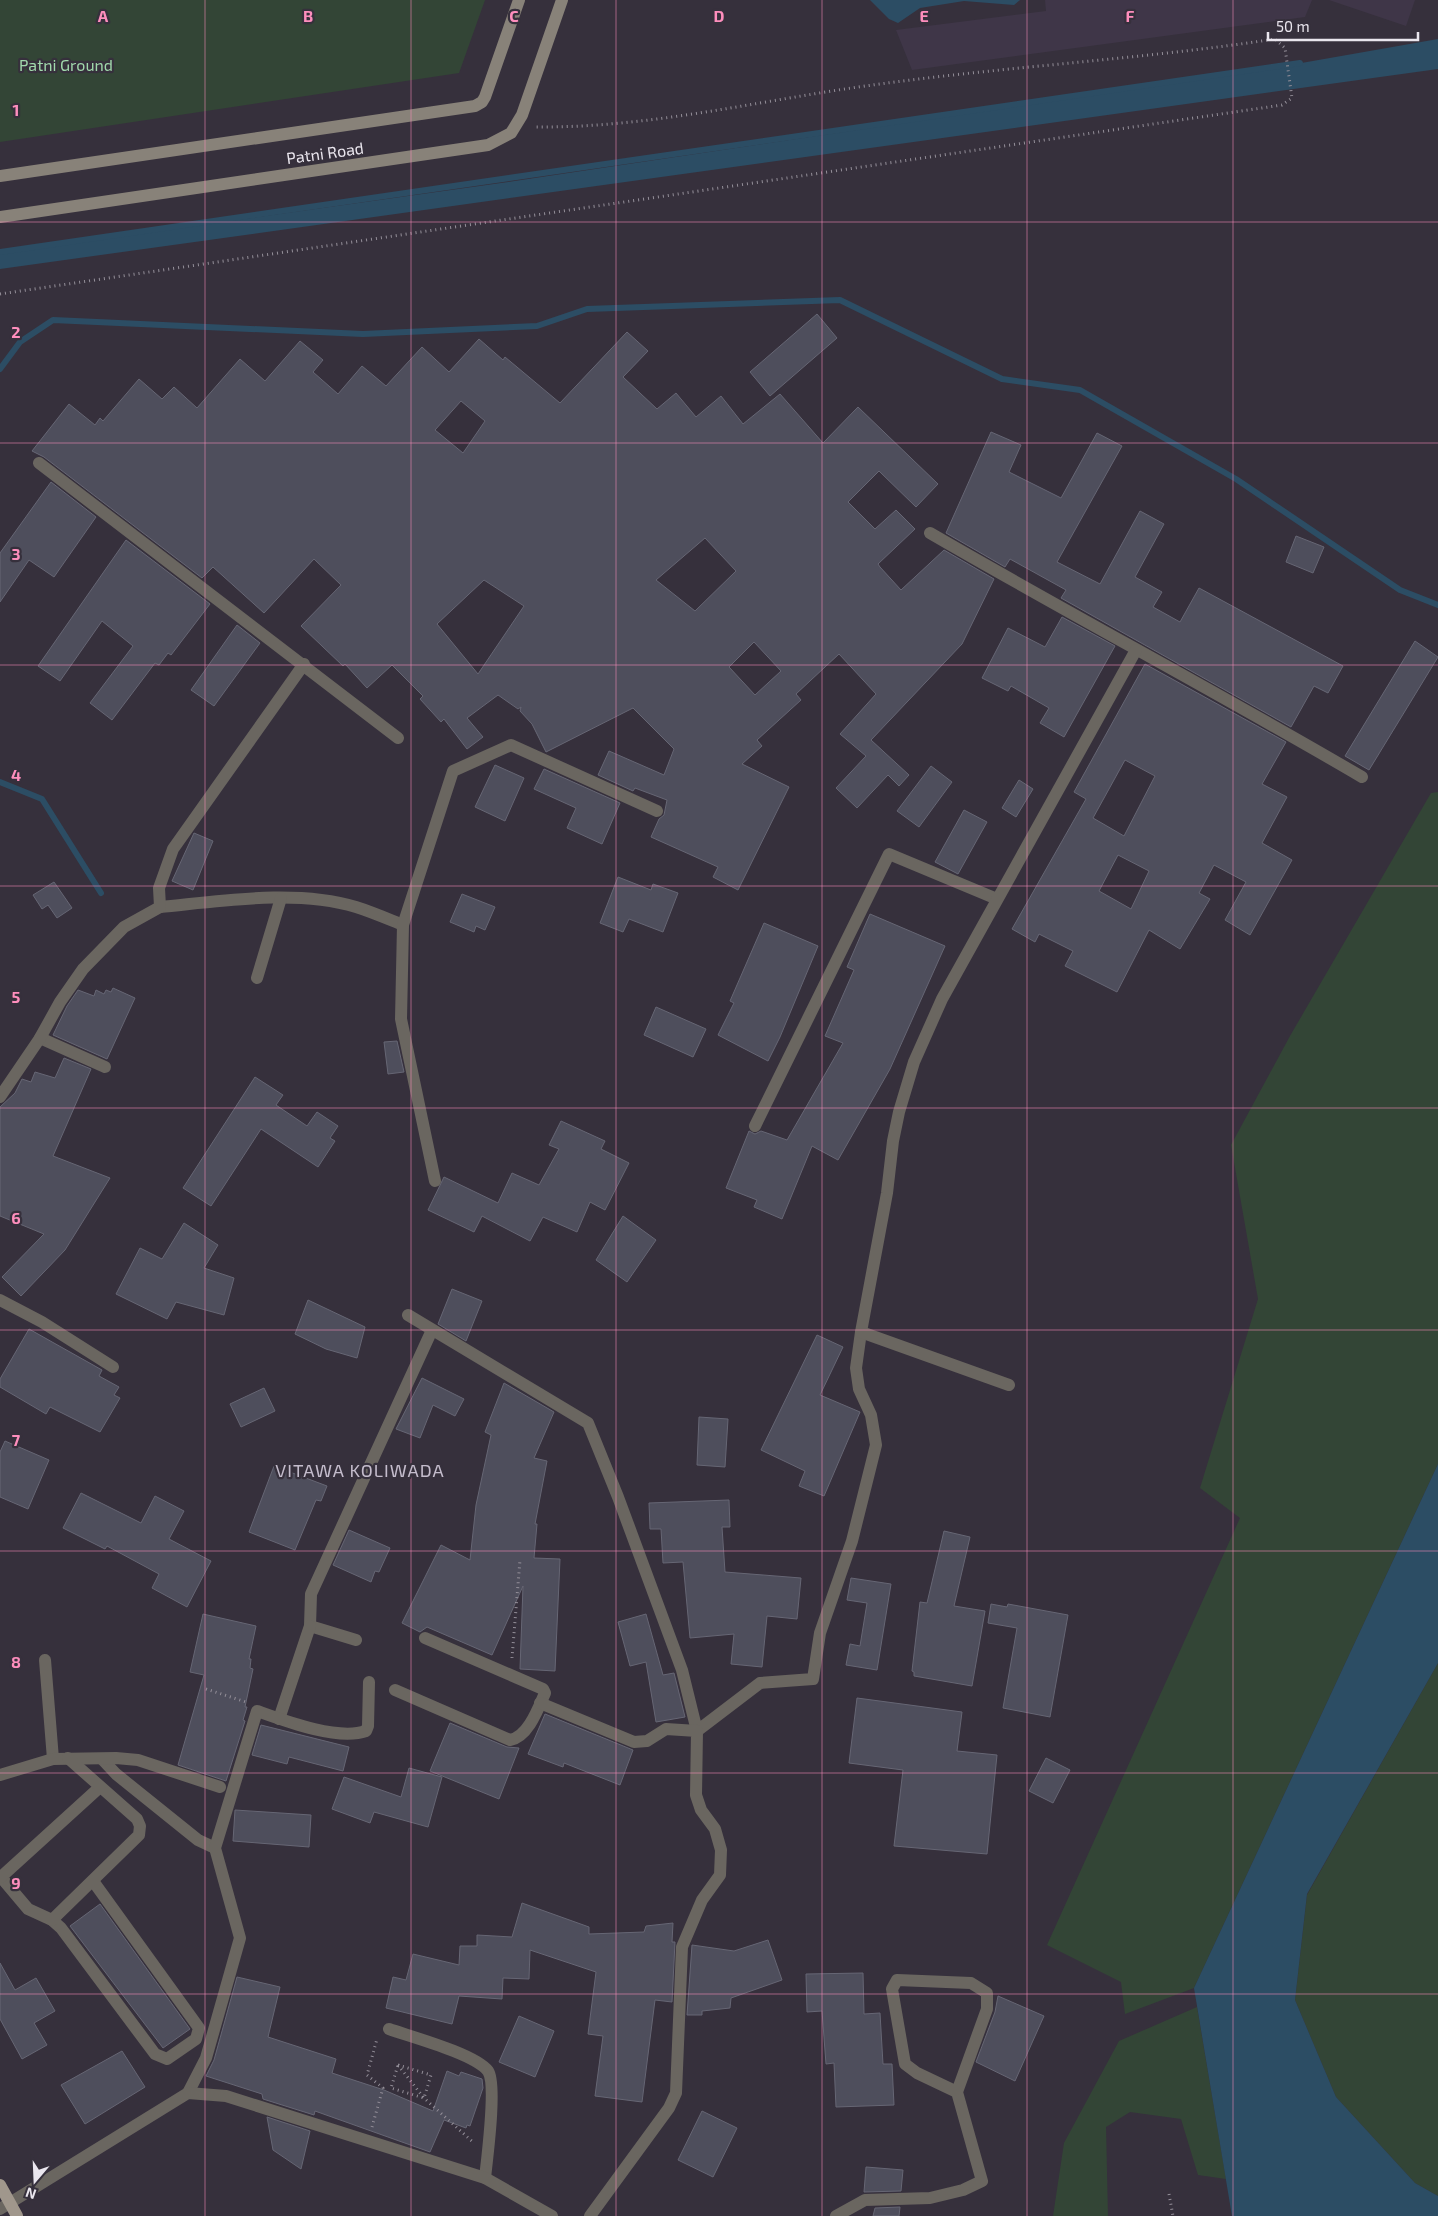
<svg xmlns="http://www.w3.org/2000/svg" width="1438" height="2216" viewBox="0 0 1438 2216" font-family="'Exo 2',sans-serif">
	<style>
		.built { fill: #3f3648 }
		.green { fill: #334536 }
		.water { fill: #2c4d64 }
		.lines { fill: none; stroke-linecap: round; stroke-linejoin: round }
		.stream { stroke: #2c4d64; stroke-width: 6 }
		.building { fill: #4e4e5c; stroke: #666674; fill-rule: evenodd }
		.path { stroke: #948f99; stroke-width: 3; stroke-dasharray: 1 4; stroke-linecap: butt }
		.minor { stroke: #6a6660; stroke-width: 12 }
		.secondary { stroke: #888279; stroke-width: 12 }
		.primary { stroke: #a0978c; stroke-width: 12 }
		.grid { fill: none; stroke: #fe8ebd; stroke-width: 1; stroke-opacity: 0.55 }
		.labels { text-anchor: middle; stroke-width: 4.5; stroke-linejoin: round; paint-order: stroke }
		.park-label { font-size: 16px; fill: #a1d9ac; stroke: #36303c }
		.street-label { font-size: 16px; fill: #eae6ee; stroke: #36303c }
		.neighbourhood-label { font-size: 18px; letter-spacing: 1px; fill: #c4bccc; stroke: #36303c }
		.grid-label { font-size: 16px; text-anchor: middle; font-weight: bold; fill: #fe8ebd; stroke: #36303c; stroke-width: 4.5; stroke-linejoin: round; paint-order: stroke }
	</style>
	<rect width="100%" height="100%" fill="#36303c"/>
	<g class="built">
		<polygon points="1045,0 1312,0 1305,17 912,70 896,30 1046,11"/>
		<polygon points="1329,0 1415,0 1406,26"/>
	</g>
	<g class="green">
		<polygon points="0,0 485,0 459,73 0,142"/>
		<polygon points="1438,792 1438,1464 1194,1988 1125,2014 1121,1982 1047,1945 1240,1518 1200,1488 1258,1299 1231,1145 1290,1036 1431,793"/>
		<polygon points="1438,1663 1438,2196 1415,2183 1336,2097 1295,2000 1307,1895"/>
		<polygon points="1197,2007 1226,2179 1198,2175 1181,2119 1130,2112 1106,2127 1108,2216 1053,2216 1064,2143 1119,2041"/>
	</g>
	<g class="water">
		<polygon points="870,0 1020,0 1014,5 964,1 920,8 898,23 889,19"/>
		<polygon points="1438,39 1438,69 0,269 0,253 501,183 1290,65"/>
		<polygon points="1438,1464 1438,1663 1307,1894 1295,2000 1336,2097 1415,2183 1438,2196 1438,2216 1232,2216 1194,1988"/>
	</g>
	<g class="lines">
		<g class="stream">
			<polyline points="0,252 1300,63"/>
			<polyline points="0,369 20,342 53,320 363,334 537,326 587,309 840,300 1002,379 1080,390 1236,479 1400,590 1438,605"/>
			<polyline points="0,782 42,799 101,893"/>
		</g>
	</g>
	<g class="building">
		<polygon points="817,314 837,338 770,396 750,372"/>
		<path d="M627,332L648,351L623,377L657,409L676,393L696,417L721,396L743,424L780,394L823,443L858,407L938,484L916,507L879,471L848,502L875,529L896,510L915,529L878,564L880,567L901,590L944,550L994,579L962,644L871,740L909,775L899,786L888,775L857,808L836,788L866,756L840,734L876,694L839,654L796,694L801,700L757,740L762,746L742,764L789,787L738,890L713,877L718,867L651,837L659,819L664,815L667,800L635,788L633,791L598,775L609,751L664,775L674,749L633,708L546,752L532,724L520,711L521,707L518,709L498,695L467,718L483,737L467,749L444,719L441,722L420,699L423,696L392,665L367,688L345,664L343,666L301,626L341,585L314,559L264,613L213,567L202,578L44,457L32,451L69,404L95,425L100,418L103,421L139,379L162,399L174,387L197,408L240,359L265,381L300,341L323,360L313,372L338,394L362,366L386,386L422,347L449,372L479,339L503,360L505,357L560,403ZM461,401L485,421L463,453L435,430ZM705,538L736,571L695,611L656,580ZM484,580L524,606L478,674L437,624ZM754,642L781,671L755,695L729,667Z"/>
		<polygon points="991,432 1021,445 1009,472 1061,498 1097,433 1122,446 1057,562 1100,584 1140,511 1164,524 1135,577 1162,592 1153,607 1180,622 1199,588 1343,666 1328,693 1314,686 1291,727 1061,598 1066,590 1010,559 1005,567 946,533"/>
		<polygon points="51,482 96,517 54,577 29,560 0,602 0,553"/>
		<polygon points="1296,536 1324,547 1313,573 1286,562"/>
		<polygon points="126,540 210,604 171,655 168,653 159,665 155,663 112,720 90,703 133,646 102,621 60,681 38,666"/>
		<polygon points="1062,617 1115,646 1064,737 1040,723 1049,708 1011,686 1008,691 982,678 1008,628 1045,647"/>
		<polygon points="237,625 260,643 214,706 191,690"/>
		<polygon points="1415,641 1438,657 1369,770 1345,756"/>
		<path d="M1145,664L1286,742L1262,784L1287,797L1262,843L1292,860L1250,935L1225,920L1246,882L1214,865L1199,893L1210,899L1180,949L1149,930L1117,992L1065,966L1073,951L1039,934L1035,942L1012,929L1086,799L1074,792ZM1125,760L1155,776L1124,836L1093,818ZM1118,855L1149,871L1131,909L1099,891Z"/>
		<polygon points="495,765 524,778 505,821 475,807"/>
		<polygon points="931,766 952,782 919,827 897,811"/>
		<polygon points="544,769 620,803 602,844 567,828 576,808 534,789"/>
		<polygon points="1019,780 1033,789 1016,817 1002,808"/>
		<polygon points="964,810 987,822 958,874 935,862"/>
		<polygon points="194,833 213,841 193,890 172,881"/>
		<polygon points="618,877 651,890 653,884 678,893 663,932 629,919 623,932 600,923"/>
		<polygon points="54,882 72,908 57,918 48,905 42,909 33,895"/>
		<polygon points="462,894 495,907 485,930 476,926 474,932 450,922"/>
		<polygon points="870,914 945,946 890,1069 838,1160 812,1146 782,1219 754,1207 757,1200 726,1188 749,1131 755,1134 761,1131 787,1140 843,1043 825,1036 854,970 847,967"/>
		<polygon points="764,923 818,946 780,1037 768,1061 718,1035 734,1003 730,1001"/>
		<polygon points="113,988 135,998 107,1059 53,1035 67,1006 78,990 94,996 96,990 104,994 106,990 111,992"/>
		<polygon points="656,1007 706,1029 693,1057 644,1035"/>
		<polygon points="397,1041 404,1072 388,1074 384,1042"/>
		<polygon points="64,1058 91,1069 53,1156 110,1178 65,1250 21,1296 2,1277 44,1234 0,1216 0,1107 15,1093 22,1079 31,1082 35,1072 55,1078"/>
		<polygon points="255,1077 283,1095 276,1105 307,1126 317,1112 338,1126 330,1138 335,1141 318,1167 261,1129 211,1206 183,1188"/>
		<polygon points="561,1121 605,1141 601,1149 629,1163 605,1210 590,1202 577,1232 543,1217 530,1241 482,1216 474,1232 428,1210 444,1177 498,1203 512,1173 539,1185 559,1149 549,1145"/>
		<polygon points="623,1216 656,1240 627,1282 596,1260"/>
		<polygon points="184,1223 218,1245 204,1268 234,1278 224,1315 176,1302 167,1319 116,1294 140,1248 162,1259"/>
		<polygon points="452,1289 482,1301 466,1341 438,1324"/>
		<polygon points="308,1300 365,1327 357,1358 326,1349 295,1334"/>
		<polygon points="29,1329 102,1370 99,1376 119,1387 114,1395 120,1398 100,1432 50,1407 46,1414 0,1387 0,1379"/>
		<polygon points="817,1335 843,1347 820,1395 860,1412 824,1496 799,1486 805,1471 761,1450"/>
		<polygon points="422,1378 464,1399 455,1416 433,1405 420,1438 396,1429"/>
		<polygon points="504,1383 554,1412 534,1458 547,1461 535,1524 537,1524 534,1558 560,1559 555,1671 520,1669 523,1586 492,1655 427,1627 420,1632 402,1623 441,1545 470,1560 476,1505 491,1435 485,1432"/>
		<polygon points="264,1388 275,1411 241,1427 230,1404"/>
		<polygon points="699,1417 728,1419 725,1467 697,1465"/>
		<polygon points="5,1441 49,1460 28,1509 0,1497 0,1452"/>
		<polygon points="274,1466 327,1486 321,1501 316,1500 295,1550 249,1532"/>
		<polygon points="81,1493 141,1523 155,1496 184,1511 169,1539 211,1561 187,1607 152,1588 159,1574 107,1546 105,1549 63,1528"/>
		<polygon points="729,1500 730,1527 722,1527 725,1572 801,1578 797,1619 767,1616 762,1667 731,1664 734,1634 690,1638 683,1562 663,1563 661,1529 650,1529 649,1503"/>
		<polygon points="349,1530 390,1548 379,1572 375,1571 371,1582 333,1565"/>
		<polygon points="944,1531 970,1537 954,1606 985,1611 972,1686 914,1676 914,1672 912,1671 920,1602 927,1603"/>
		<polygon points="851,1578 891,1584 877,1670 846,1665 850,1644 860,1646 867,1603 847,1600"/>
		<polygon points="991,1604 1007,1607 1008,1604 1068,1615 1050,1717 1003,1708 1017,1628 988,1623"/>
		<polygon points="203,1614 256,1626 249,1659 251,1659 250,1668 253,1669 245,1707 247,1707 243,1720 245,1721 226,1781 178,1765 204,1675 190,1672"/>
		<polygon points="646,1614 663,1675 674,1673 685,1717 656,1722 646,1662 630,1666 618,1622"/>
		<polygon points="857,1698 962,1712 957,1751 997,1755 987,1854 894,1846 903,1770 849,1763"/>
		<polygon points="545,1714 633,1750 620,1785 564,1763 563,1767 528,1754"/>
		<polygon points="450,1723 507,1747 519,1748 499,1799 430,1771"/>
		<polygon points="261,1725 349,1747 343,1771 289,1757 287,1764 252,1755"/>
		<polygon points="1046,1758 1070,1770 1053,1803 1029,1791"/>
		<polygon points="409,1768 442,1777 428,1827 374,1812 370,1823 332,1809 344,1777 401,1797"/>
		<polygon points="235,1810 311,1815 309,1847 233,1841"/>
		<polygon points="522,1903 589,1927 589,1934 644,1932 646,1926 673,1923 672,1942 675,1942 672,2002 655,2000 642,2102 595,2096 603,2036 588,2034 596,1972 530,1950 529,1979 503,1978 502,1999 459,1996 452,2024 386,2008 393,1977 406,1980 413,1954 459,1965 460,1946 477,1946 477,1935 512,1937"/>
		<polygon points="100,1904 190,2029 163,2048 70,1926"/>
		<polygon points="768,1940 782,1980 731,1998 730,2008 702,2011 702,2015 687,2015 692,1945 734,1951"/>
		<polygon points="0,1963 15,1990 36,1978 55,2011 34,2023 47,2045 22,2059 0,2019"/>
		<polygon points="863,1973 864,2014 880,2013 883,2064 892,2064 894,2105 836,2107 834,2063 826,2064 822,2011 807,2012 806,1974"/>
		<polygon points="237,1977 280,1987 268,2037 336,2059 332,2073 384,2090 433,2111 447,2071 459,2076 461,2072 482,2079 483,2088 470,2126 467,2125 466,2128 444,2120 430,2152 315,2111 314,2115 263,2099 262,2094 206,2076 214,2060"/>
		<polygon points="998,1996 1044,2016 1015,2081 976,2062 995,2012"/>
		<polygon points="519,2016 554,2031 535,2077 499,2062"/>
		<polygon points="122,2051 145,2087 85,2124 61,2085"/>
		<polygon points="702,2111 737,2128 713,2177 678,2160"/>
		<polygon points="267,2117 310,2131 301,2169 273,2150"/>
		<polygon points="866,2167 903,2170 901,2191 864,2192"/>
		<polygon points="900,2207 899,2216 873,2216 875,2208"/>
	</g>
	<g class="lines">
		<g class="path">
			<path d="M0,294L1282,105L1292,98L1285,48L1275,39C1144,59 1012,66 880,84C765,99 653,128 536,127"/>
			<polyline points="512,1658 520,1560"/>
			<polyline points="206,1689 246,1702"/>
			<polyline points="398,2065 424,2098 474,2143"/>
			<polygon points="398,2065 431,2075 424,2098 391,2088"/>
			<polyline points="372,2127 383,2088 367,2075 377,2039"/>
			<polyline points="1169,2194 1173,2216"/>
		</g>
		<g class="minor">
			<polyline points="39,463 398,738"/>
			<path d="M930,533C1073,616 1219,693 1362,777"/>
			<path d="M160,907C222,901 296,889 356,907C372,912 388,919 403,925"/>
			<polyline points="257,978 281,898"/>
			<polyline points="40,1038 105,1067"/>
			<polyline points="0,1097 40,1038 60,1002 83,969 124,927 160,907 159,888 173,849 304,664"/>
			<polyline points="755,1126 889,854 997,899"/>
			<polyline points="435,1181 401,1019 403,925 453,771 511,745 657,811"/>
			<polyline points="0,1300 42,1322 113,1367"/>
			<polyline points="408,1315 588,1423 618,1497 682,1670 697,1731 760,1683 813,1679 820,1633 852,1541 876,1445 871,1415 859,1389 856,1368 861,1332"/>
			<polyline points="1009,1385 861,1332 887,1193 893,1141 899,1112 914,1062 942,999 1136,650"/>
			<polyline points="356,1640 310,1626 311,1594 432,1330"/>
			<polyline points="45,1660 53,1759"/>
			<path d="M395,1690L510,1740C528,1737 538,1709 545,1693L543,1689L425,1638"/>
			<polyline points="540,1703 634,1742 647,1741 666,1729 697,1731 696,1795 701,1810 715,1829 721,1850 720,1875 702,1900 682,1947 676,2093 669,2108 590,2216"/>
			<polyline points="279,1719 310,1626"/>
			<polyline points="102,1759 116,1774 198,1840 215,1848"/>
			<polyline points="0,1775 53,1759 116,1758 138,1760 220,1787"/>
			<polyline points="0,1876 28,1909 52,1920 61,1928 155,2054 167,2059 196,2039 199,2028 93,1881"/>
			<polyline points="1,1877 100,1787"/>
			<polyline points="52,1920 139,1835 140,1826 137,1819 68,1758"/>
			<path d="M389,2029C412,2037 475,2054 488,2071C497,2084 487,2159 485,2178"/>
			<path d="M188,2093L206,2058L240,1938L215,1848L257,1711C285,1721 338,1741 366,1731L368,1726L369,1682"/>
			<polyline points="0,2209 188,2093 226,2096 485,2178 552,2216"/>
			<polyline points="836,2216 865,2200 930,2198 963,2190 982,2181 957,2092 987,2009 987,1993 971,1983 897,1980 892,1989 905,2064 917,2073 957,2092"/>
		</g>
		<g class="secondary">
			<polyline points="0,176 475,106 482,102 485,97 519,0"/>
			<polyline points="0,217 488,145 511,133 522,115 562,0"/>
		</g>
		<polyline class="primary" points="0,2185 17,2216"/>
	</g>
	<path class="grid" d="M205,0V2216M411,0V2216M616,0V2216M822,0V2216M1027,0V2216M1233,0V2216M0,222H1438M0,443H1438M0,665H1438M0,886H1438M0,1108H1438M0,1330H1438M0,1551H1438M0,1773H1438M0,1994H1438"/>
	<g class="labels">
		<g class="park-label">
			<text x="66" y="71">Patni Ground</text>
		</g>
		<g class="street-label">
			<text transform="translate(325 153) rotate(-8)" y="6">Patni Road</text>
		</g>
		<g class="neighbourhood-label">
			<text x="360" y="1477">VITAWA KOLIWADA</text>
		</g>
	</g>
	<g class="grid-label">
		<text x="103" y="22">A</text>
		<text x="308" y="22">B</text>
		<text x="514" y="22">C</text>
		<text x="719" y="22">D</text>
		<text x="924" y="22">E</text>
		<text x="1130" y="22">F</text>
		<text x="16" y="116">1</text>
		<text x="16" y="338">2</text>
		<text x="16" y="560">3</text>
		<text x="16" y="781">4</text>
		<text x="16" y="1003">5</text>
		<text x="16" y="1224">6</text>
		<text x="16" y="1446">7</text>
		<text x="16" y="1668">8</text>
		<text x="16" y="1889">9</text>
	</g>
	<g transform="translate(35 2181) rotate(199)" stroke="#36303c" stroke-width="4" paint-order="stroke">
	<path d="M0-4L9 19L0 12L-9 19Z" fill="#eae6ee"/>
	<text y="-8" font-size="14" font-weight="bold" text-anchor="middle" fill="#eae6ee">N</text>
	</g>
	<path d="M1268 32v8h150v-8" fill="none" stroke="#eae6ee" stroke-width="2.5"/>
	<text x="1276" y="32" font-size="15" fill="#eae6ee" stroke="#36303c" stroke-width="4" paint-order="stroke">50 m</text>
</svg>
